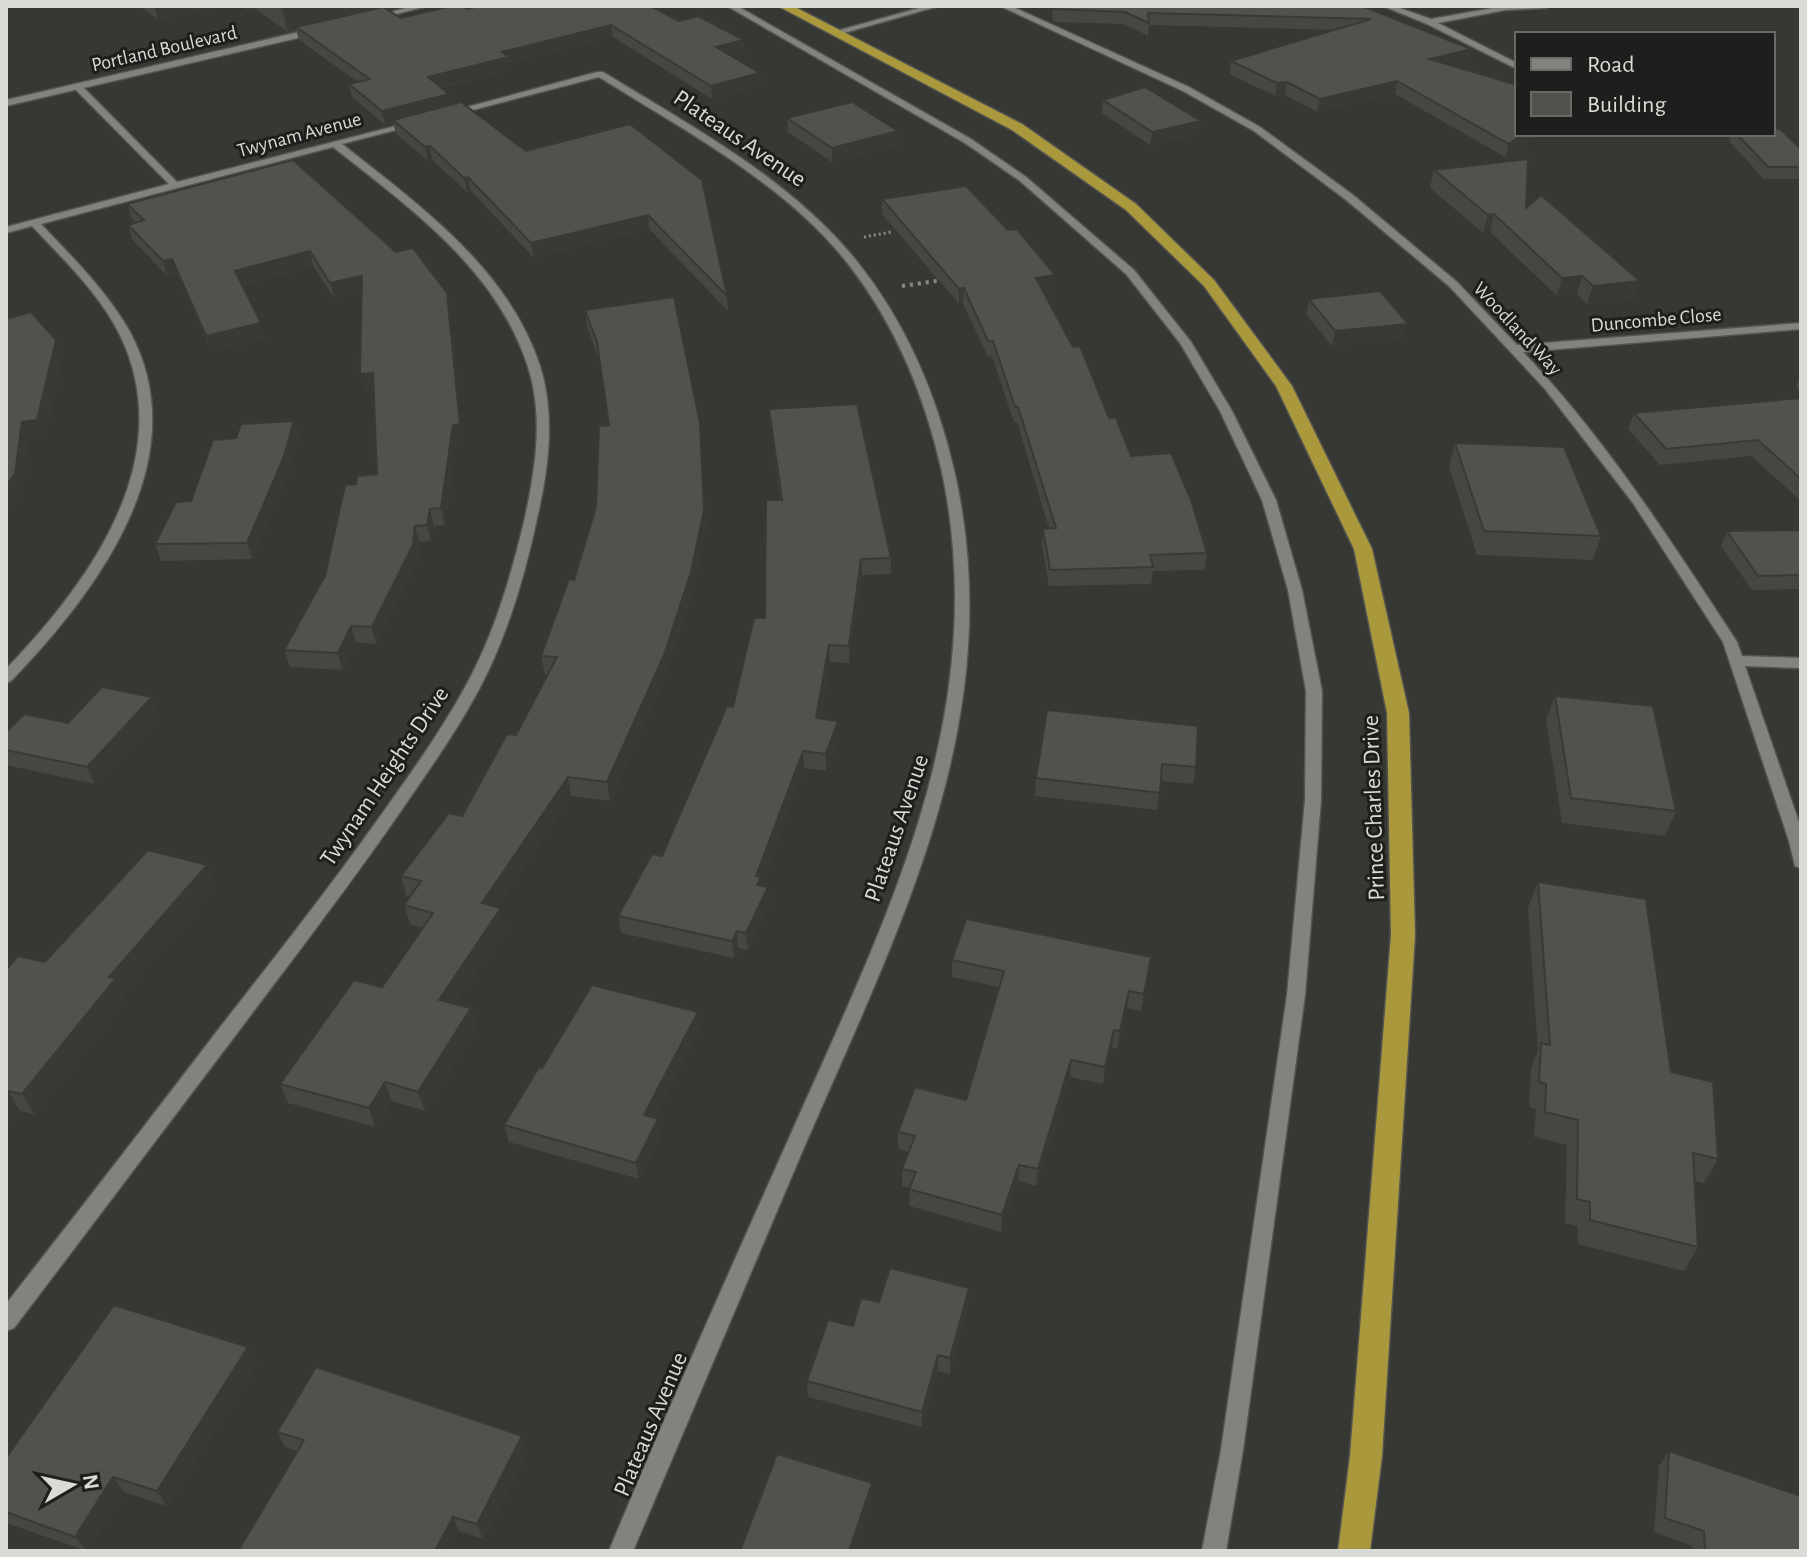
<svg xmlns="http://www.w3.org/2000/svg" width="1807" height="1557" viewBox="0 0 1807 1557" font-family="'Alegreya Sans',sans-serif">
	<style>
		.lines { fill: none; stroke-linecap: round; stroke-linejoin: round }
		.service-casing { stroke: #535350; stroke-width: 3 }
		.minor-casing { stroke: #535350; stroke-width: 3 }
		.tertiary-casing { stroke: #535350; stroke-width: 3 }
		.trunk-casing { stroke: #535350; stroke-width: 3 }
		.path-far1 { stroke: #898986; stroke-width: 3; stroke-dasharray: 2 3; stroke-linecap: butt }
		.path { stroke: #898986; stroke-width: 4; stroke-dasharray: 3 5; stroke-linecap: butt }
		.service { fill: #83827e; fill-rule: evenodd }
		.minor { fill: #83827e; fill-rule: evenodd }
		.tertiary { fill: #83827e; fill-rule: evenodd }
		.trunk { fill: #aa983c; fill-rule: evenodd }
		.wall { fill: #464642 }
		.shaded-wall { fill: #393936 }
		.building { fill: #51514d; stroke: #393936; stroke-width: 2 }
		.labels { text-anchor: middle; stroke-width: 6; stroke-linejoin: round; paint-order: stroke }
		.far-street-label { font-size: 20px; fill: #dadad7; stroke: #1e1e1c }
		.street-label { font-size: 24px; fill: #dadad7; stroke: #1e1e1c }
	</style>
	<rect width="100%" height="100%" fill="#373733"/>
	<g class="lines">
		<g class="service-casing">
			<polygon id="service" points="727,6 737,6 971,139 1026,177 1134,270 1191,342 1232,411 1276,500 1302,590 1322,691 1321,800 1305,995 1243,1450 1226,1551 1202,1551 1221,1450 1287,995 1305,800 1306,691 1288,590 1262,500 1220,411 1180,343 1126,274 1020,181 965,143"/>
		</g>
		<g class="minor-casing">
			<g id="minor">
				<polygon points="926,6 939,6 837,35 833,32"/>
				<path d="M1000,6H1011L1189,87L1260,127L1353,195L1457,282L1517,345L1801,323V329L1523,352C1606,439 1671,541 1737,642L1742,656L1801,658V668L1745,666L1801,828V868L1795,866L1789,841L1723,642L1633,503L1545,389L1449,286L1345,199L1254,131L1183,91Z"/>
				<polygon points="1383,6 1394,6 1431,19 1504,6 1550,6 1546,8 1506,10 1438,23 1517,63 1517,69 1427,24"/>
				<path d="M597,72H603C691,126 789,178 855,259C906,322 937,395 955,474C1009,718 900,926 806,1143C748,1279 691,1415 633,1551H609C666,1412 728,1275 789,1138C884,923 993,716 942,472C925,397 897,327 849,265C785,183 685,131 599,77L450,116L445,113Z"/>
				<path d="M75,85H81L177,182L419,120V124L342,144C419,205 508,268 540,366C555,414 549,466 538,514C527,566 513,617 491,665C468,715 436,760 405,805C351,884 292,960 235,1036C161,1133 88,1231 14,1328L6,1331V1304C78,1212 150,1119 221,1026C279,952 337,878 391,801C421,759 451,716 474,670C498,622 513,569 525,517C536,467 544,413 527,364C495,268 409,207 333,147L41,224C73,258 107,291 130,332C198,459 96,593 11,681L6,683V669C89,583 180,459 120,335C99,293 64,260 32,226L6,233V227L169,184L75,89Z"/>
			</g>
		</g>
		<g class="tertiary-casing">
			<g id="tertiary">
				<polygon points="413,6 427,6 374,20 370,18"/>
				<polygon points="316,28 319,29 319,33 6,106 6,100"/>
			</g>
		</g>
		<g class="trunk-casing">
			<polygon id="trunk" points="778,6 793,6 1022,124 1136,204 1214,280 1292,386 1372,549 1409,713 1415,935 1382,1456 1370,1551 1338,1551 1350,1456 1391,935 1387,713 1354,549 1276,386 1204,286 1126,210 1012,130"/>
		</g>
		<polyline class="path-far1" points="864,237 891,232"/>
		<polyline class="path" points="902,286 943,280"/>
		<use href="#service" class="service"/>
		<use href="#minor" class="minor"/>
		<use href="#tertiary" class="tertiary"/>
		<use href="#trunk" class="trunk"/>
	</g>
	<g class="wall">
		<polygon points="140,6 221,6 158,20"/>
		<polygon points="242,6 373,6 374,9 401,18 467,9 679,21 745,52 731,56 760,73 761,86 712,99 613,37 510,63 511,70 441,88 449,94 451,105 526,151 630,124 727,296 728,311 649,229 534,258 471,191 467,192 432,160 428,161 396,134 393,122 385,125 352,97 349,84 358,82 299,40 296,30 288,32 254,8 246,9"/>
		<polygon points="1052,6 1362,6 1471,49 1468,62 1452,66 1517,134 1538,134 1505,157 1395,94 1317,112 1285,95 1275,96 1229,74 1231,61 1334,30 1149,25 1148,36 1124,24 1053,22"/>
		<polygon points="1103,100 1199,134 1150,145 1102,113"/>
		<polygon points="787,118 898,131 898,145 832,162 788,132"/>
		<polygon points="1731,134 1773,134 1801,149 1801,179 1764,179 1729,141"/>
		<polygon points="293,160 450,308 463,440 456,441 445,525 434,526 431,541 419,542 417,562 376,644 356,642 342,670 290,667 284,650 325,576 356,484 377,474 374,389 364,390 362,292 334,298 313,266 242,285 265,339 211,351 177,273 167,276 132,239 128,225 136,222 132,219 127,204"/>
		<polygon points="1434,170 1526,208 1634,300 1587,304 1577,294 1557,296 1490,232 1483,233 1430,188"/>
		<polygon points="882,199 1054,290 1043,292 1109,418 1131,456 1207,553 1204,570 1153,571 1151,584 1049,586 1042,545 1043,529 1049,528 1017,422 1014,422 992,356 988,357 963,304 959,304 882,214"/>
		<polygon points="1309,299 1404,339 1332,346 1306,314"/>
		<polygon points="585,310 700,423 706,528 693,590 666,674 610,801 571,796 497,907 506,927 454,1004 471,1008 476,1027 425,1111 392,1101 375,1127 288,1103 280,1084 382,987 423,928 410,924 404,905 410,896 406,896 401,876 462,816 516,735 548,675 545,675 541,656 574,580 596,507 609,425 599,359 587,327"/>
		<polygon points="1801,374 1801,394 1796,387"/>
		<polygon points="1801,398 1801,501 1751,456 1660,465 1628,429 1634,413"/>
		<polygon points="769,409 891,558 891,574 862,575 849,663 830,662 820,719 838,738 826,771 804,768 762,882 762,886 768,887 769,904 748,950 738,948 734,958 621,933 618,916 662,856 733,707 765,618 780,500"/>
		<polygon points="294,421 299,437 288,475 252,559 161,561 155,544 191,501 236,438"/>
		<polygon points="1455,443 1601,536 1593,560 1477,555 1449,467"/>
		<polygon points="1801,530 1801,589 1752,590 1721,546 1727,531"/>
		<polygon points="1555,696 1676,811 1665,836 1562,823 1546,720"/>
		<polygon points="1047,710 1196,767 1193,784 1161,781 1157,810 1035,796 1036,778"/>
		<polygon points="159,714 95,784 6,765 6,732 68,723"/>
		<polygon points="1538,882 1671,1072 1718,1159 1704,1183 1695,1181 1698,1247 1684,1271 1578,1244 1577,1226 1565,1223 1567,1145 1534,1137 1536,1109 1529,1107 1531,1068 1538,1051 1528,908"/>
		<polygon points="215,886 123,993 126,999 34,1114 20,1111 6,1127 6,970 45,962"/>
		<polygon points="1151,957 1141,1011 1127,1008 1117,1049 1112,1047 1103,1084 1070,1077 1036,1186 1018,1181 1001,1232 909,1206 910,1188 902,1186 902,1169 909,1152 898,1149 898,1132 966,1100 999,987 952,977 952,960"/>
		<polygon points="700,1029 654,1118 660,1136 639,1179 509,1142 504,1125 542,1068"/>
		<polygon points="969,1288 968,1304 950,1374 938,1371 922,1427 808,1397 807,1381 853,1326 879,1302"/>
		<polygon points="248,1347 257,1363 167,1506 124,1492 87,1551 6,1523 6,1458"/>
		<polygon points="277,1432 527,1451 483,1539 459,1531 297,1451 285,1447"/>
		<polygon points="1669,1451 1801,1551 1693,1551 1692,1546 1654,1532 1659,1466"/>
	</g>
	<g class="shaded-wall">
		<polygon points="154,6 221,6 158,20"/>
		<polygon points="292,6 373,6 375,12 296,27 296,30 288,32 282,8"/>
		<polygon points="611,25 613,37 510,63 511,70 430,90 428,77 502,52"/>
		<polygon points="744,40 745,52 717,60 716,47"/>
		<polygon points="1471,49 1468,62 1428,72 1430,59"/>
		<polygon points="760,73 761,86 712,99 711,86"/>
		<polygon points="1397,81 1395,94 1317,112 1320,99"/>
		<polygon points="1287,82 1285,95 1275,96 1277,83"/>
		<polygon points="449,94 452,107 393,120 393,122 385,125 382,111"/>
		<polygon points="1201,121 1199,134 1150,145 1152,132"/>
		<polygon points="898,131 898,145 832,162 832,148"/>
		<polygon points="1523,134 1538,134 1505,157 1509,144"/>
		<polygon points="430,146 432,160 428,161 425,147"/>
		<polygon points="468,177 471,191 467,192 464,178"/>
		<polygon points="1494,214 1490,232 1483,233 1488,215"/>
		<polygon points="648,215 649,229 534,258 531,243"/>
		<polygon points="310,251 313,266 239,285 235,271"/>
		<polygon points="172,259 177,273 167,276 163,261"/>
		<polygon points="1055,275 1054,290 1035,293 1036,278"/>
		<polygon points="362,276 366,291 334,298 330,283"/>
		<polygon points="1582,276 1577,294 1557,296 1562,278"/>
		<polygon points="1640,281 1634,300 1587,304 1593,286"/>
		<polygon points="964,288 963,304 959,304 959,289"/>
		<polygon points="447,293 450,308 463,440 456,441 445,525 441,508"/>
		<polygon points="261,323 265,339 211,351 206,336"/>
		<polygon points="1408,324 1404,339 1332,346 1335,331"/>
		<polygon points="56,340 63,358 45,439 29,440 23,493 6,516 6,486 22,422"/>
		<polygon points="373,373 377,388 364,390 360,374"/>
		<polygon points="294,421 299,437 288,475 252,559 247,543"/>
		<polygon points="700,423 706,528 693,590 666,674 610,801 607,782"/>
		<polygon points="430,509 434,526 431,541 427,525"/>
		<polygon points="415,526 419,542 417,562 376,644 372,627"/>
		<polygon points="861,559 862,575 849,663 849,646"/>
		<polygon points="351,626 356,642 342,670 338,653"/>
		<polygon points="829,645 830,662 817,735 816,718"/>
		<polygon points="152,697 159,714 95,784 87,767"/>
		<polygon points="838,721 838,738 826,771 826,754"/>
		<polygon points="803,751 804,768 762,882 763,894 759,902 756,876"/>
		<polygon points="568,777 571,796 487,922 482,903"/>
		<polygon points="207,865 215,886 123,993 126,999 34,1114 22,1094 109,977"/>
		<polygon points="768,887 769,904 748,950 746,933"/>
		<polygon points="501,908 506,927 444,1019 439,1000"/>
		<polygon points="737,931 738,948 734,958 732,941"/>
		<polygon points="1129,991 1127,1008 1117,1049 1120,1031"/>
		<polygon points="471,1008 476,1027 425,1111 418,1092"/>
		<polygon points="698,1012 700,1029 647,1132 644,1115"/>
		<polygon points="1114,1030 1112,1047 1103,1084 1105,1067"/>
		<polygon points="1071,1060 1070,1077 1036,1186 1038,1169"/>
		<polygon points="385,1082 392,1101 375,1127 369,1108"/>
		<polygon points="8,1091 20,1111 6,1127 6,1093"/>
		<polygon points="658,1119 660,1136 639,1179 636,1163"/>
		<polygon points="1019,1165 1018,1181 1001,1232 1002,1215"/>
		<polygon points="969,1288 968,1304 950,1374 950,1358"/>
		<polygon points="248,1347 257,1363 167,1506 157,1491"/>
		<polygon points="938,1355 938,1371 922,1427 922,1412"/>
		<polygon points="522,1436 527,1451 483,1539 477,1524"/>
		<polygon points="113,1477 124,1492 87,1551 75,1537"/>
		<polygon points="872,1483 872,1498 855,1551 849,1551"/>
		<polygon points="453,1517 459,1531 449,1551 435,1551"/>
	</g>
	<g class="building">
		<polygon points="451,6 462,6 467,9 479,6 650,6 679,21 698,16 744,40 716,47 760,73 711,86 611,25 502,52 509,57 428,77 449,94 382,111 349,84 370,79 296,27 383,7 401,18"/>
		<polygon points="1053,6 1362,6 1471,49 1430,59 1517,85 1517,134 1523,134 1509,144 1397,81 1320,99 1287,82 1277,83 1231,61 1371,19 1148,13 1149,23 1125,12 1053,9"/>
		<polygon points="1145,87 1201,121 1152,132 1103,100"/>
		<polygon points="461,102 526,151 630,124 702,180 727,296 648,215 531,243 468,177 464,178 430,146 425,147 393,120"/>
		<polygon points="852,102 898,131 832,148 787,118"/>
		<polygon points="1773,129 1780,129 1801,149 1801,167 1768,167 1737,134 1773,134"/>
		<polygon points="1528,159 1526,208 1541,195 1640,281 1593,286 1582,276 1562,278 1494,214 1488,215 1434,170"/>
		<polygon points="293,160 396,252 413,248 447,293 460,424 453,425 441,508 430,509 427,525 415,526 413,545 372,627 351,626 338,653 284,650 325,576 345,485 356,484 357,476 377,474 373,373 360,374 362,276 330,283 310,251 235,271 261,323 206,336 172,259 163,261 128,225 144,220 127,204"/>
		<polygon points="966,186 1008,230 1017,229 1055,275 1036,278 1073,347 1080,346 1109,418 1116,418 1131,456 1171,453 1191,500 1207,553 1150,555 1153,567 1050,570 1043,529 1056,528 1018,407 1015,407 993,341 988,341 964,288 959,289 882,199"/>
		<polygon points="1380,291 1408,324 1335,331 1309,299"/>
		<polygon points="674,297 700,423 704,510 691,572 664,655 607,782 568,777 482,903 501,908 439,1000 471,1008 418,1092 385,1082 369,1108 280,1084 354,980 382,987 433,913 404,905 421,881 401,876 449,813 462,816 507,734 516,735 557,657 541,656 569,579 574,580 596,507 599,426 609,425 597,342 585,310"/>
		<polygon points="31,312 56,340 37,420 22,422 15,474 6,486 6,319"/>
		<polygon points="1801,398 1801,479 1758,440 1666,449 1634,413"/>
		<polygon points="857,404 891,558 861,559 849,646 829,645 816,718 838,721 826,754 803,751 756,876 761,877 757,885 768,887 746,933 737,931 732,941 618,916 652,854 662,856 727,706 733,707 754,618 765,618 766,500 782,500 769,409"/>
		<polygon points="294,421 283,459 247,543 155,544 176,502 191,501 213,440 236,438 241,424"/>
		<polygon points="1455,443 1564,447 1601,536 1484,531"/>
		<polygon points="1801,530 1801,575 1758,576 1727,531"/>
		<polygon points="102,687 152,697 87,767 6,750 6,732 24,714 68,723"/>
		<polygon points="1555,696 1653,706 1676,811 1571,798"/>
		<polygon points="1047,710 1198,726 1196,767 1162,764 1160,793 1036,778"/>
		<polygon points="148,850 207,865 109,977 116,978 22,1094 8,1091 6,1093 6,970 18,956 45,962"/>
		<polygon points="1538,882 1646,899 1671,1072 1713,1082 1718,1159 1693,1153 1698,1247 1590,1220 1590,1202 1577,1199 1578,1120 1545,1112 1546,1084 1539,1082 1541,1043 1550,1045"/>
		<polygon points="966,919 1151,957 1144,994 1129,991 1120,1031 1114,1030 1105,1067 1071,1060 1038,1169 1019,1165 1002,1215 909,1189 916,1172 902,1169 915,1136 898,1132 915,1087 966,1100 1004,971 952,960"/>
		<polygon points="592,985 698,1012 644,1115 658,1119 636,1163 504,1125 539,1067 542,1068"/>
		<polygon points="890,1268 969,1288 950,1358 938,1355 922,1412 807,1381 828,1320 853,1326 861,1298 879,1302"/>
		<polygon points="114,1305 248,1347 157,1491 113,1477 75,1537 6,1512 6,1458"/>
		<polygon points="316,1367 522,1436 477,1524 453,1517 435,1551 238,1551 304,1440 277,1432"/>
		<polygon points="1669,1451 1801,1496 1801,1551 1705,1551 1704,1531 1665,1518"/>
		<polygon points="777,1454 872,1483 849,1551 740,1551"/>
	</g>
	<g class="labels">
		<g class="far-street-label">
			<text transform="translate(164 48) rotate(-13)" y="7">Portland Boulevard</text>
			<text transform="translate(299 134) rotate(-15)" y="7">Twynam Avenue</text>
			<text transform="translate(1656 319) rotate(-5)" y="7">Duncombe Close</text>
			<text transform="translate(1518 328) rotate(47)" y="7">Woodland Way</text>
		</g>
		<g class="street-label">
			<text transform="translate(740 138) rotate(34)" y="8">Plateaus Avenue</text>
			<text transform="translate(384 776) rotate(-56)" y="8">Twynam Heights Drive</text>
			<text transform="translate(1373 808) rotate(-92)" y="8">Prince Charles Drive</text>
			<text transform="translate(896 828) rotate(-71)" y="8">Plateaus Avenue</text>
			<text transform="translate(650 1424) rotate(-67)" y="8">Plateaus Avenue</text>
		</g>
	</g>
	<rect width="1807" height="1557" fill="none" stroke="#dadad7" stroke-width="16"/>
	<rect x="1515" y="32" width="260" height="104" fill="#1e1e1c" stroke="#696967" stroke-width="2"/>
	<rect x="1531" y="58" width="40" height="12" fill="#83827e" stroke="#696967" stroke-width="2"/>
	<text x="1587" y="72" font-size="24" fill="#dadad7">Road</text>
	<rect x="1531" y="92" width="40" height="24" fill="#51514d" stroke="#696967" stroke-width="2"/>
	<text x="1587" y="112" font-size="24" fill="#dadad7">Building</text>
	<g transform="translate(72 1485) rotate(81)" stroke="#1e1e1c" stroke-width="6" paint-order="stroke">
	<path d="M0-6L14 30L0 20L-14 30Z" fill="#dadad7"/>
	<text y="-12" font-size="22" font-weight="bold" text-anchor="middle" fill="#dadad7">N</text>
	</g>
</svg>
